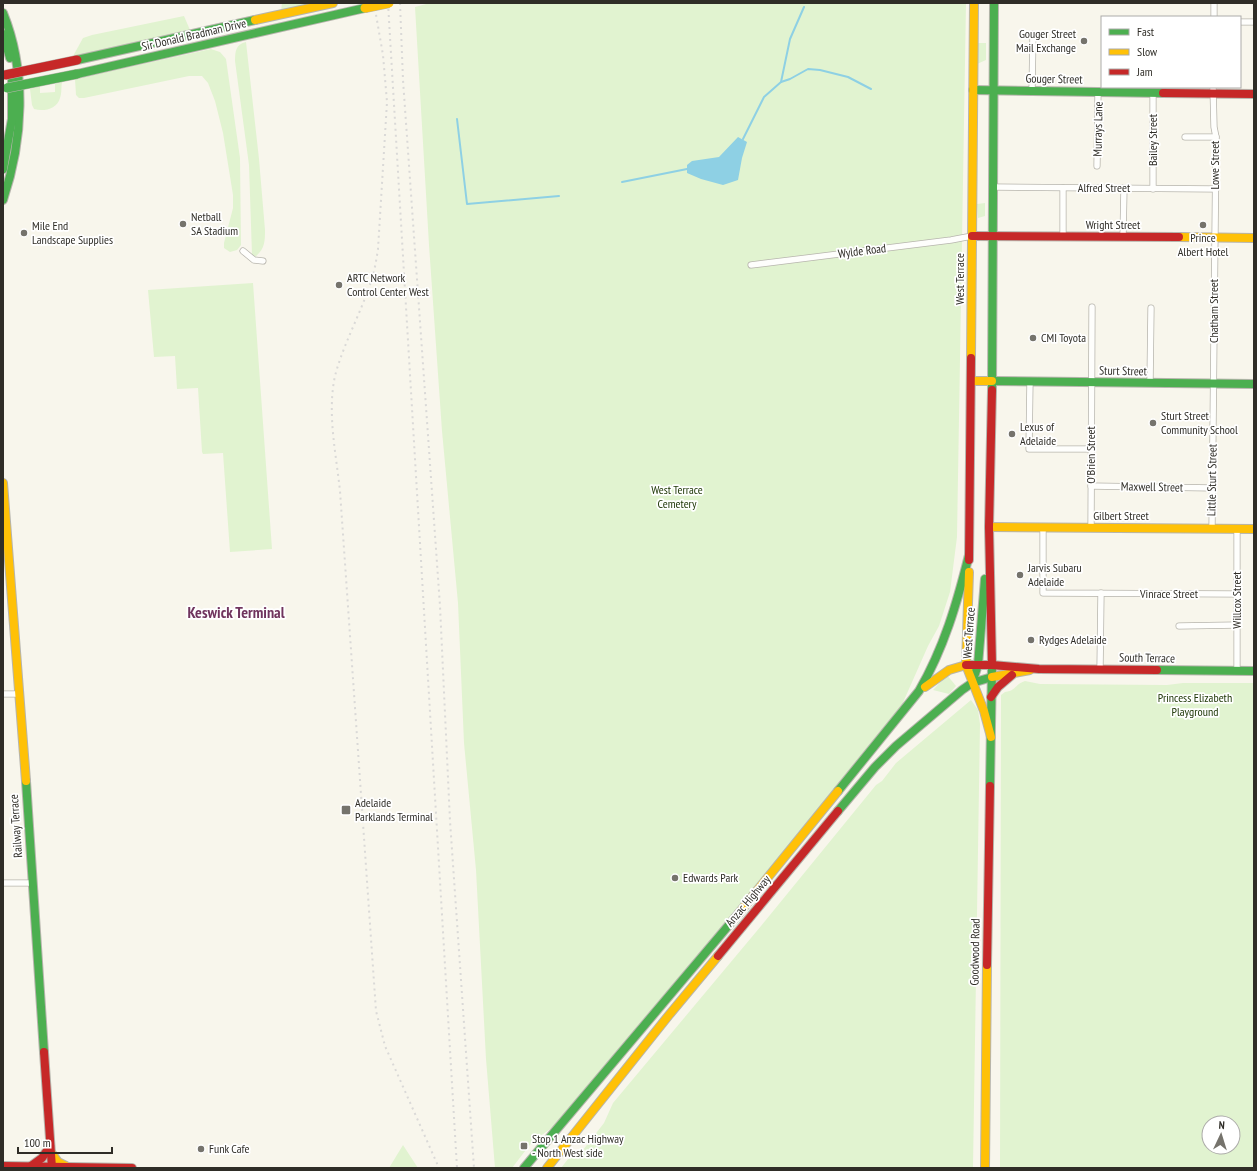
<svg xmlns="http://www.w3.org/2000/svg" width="1257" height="1171" viewBox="0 0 1257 1171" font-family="'PT Sans Narrow',sans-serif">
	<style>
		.green { fill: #e1f3d0; fill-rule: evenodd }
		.water { fill: #8ed0e4 }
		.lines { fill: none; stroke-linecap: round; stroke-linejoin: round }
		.stream { stroke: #8ed0e4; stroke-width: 2 }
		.street-casing { stroke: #b7b5ad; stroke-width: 7 }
		.fast-casing { stroke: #b7b5ad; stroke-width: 10 }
		.slow-casing { stroke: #b7b5ad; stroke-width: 10 }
		.jam-casing { stroke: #b7b5ad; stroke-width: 10 }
		.street { stroke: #fefefc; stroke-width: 5.5 }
		.fast { stroke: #4caf50; stroke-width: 8 }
		.slow { stroke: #ffc107; stroke-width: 8 }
		.jam { stroke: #c62828; stroke-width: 8 }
		.rail { stroke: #dad9d7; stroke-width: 2; stroke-dasharray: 2 4; stroke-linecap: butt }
		.fast-bridge-casing { stroke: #b7b5ad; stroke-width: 10; stroke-linecap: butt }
		.slow-bridge-casing { stroke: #b7b5ad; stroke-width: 10; stroke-linecap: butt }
		.jam-bridge-casing { stroke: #b7b5ad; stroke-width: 10; stroke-linecap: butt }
		.fast-bridge { stroke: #4caf50; stroke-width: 9 }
		.slow-bridge { stroke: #ffc107; stroke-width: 9 }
		.jam-bridge { stroke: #c62828; stroke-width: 9 }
		.poi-dot { fill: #75736c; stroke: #fff; stroke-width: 1.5 }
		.labels { text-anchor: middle; stroke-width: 3.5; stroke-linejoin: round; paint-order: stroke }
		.poi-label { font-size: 12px; fill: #2f2d27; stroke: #fff; text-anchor: start }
		.street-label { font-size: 12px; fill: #2f2d27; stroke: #fff }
		.park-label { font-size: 12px; fill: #203908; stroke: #fff }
		.district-label { font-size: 16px; font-weight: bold; fill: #70345e; stroke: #fff }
	</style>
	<rect width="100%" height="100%" fill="#f8f6ec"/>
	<g class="green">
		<polygon points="282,3 319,3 281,11"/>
		<polygon points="430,3 966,3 957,537 950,592 939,626 928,646 901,707 705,948 553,1127 532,1142 512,1168 495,1168 486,1059 476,870 464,743 458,603 442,431 429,245 415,7"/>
		<polygon points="184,16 190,30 72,58 83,38 92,35"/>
		<path d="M246,42L259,159L265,230C265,241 265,249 255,257L252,255L249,165L235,61C235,51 236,44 246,42Z"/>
		<polygon points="978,43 986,43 986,60 977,64"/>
		<polygon points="211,49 220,52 226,59 240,158 241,245 237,250 230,252 224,248 224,243 233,208 233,195 223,133 215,101 208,83 202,76 189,76 84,98 79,98 76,95 75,79"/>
		<path d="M62,82C61,87 62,93 60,98C57,109 44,112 34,109L32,105L30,89L40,86V93L55,92V84Z"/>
		<polygon points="985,203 985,216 978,218 977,204"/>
		<polygon points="253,283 272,549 230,552 223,453 203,454 202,452 198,388 177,389 175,356 154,357 148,290"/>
		<polygon points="947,675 956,686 949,694 933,690"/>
		<path d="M1025,681L1040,684L1167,685L1183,683H1254V1168H1000L1001,695L1005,692C1016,691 1015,684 1025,681ZM1209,1123H1233V1147H1209Z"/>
		<polygon points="971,700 978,710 980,724 973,1168 561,1168 572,1154 583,1150 604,1123 613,1103 761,926 876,785 882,781 896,763"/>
		<polygon points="403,1145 416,1165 418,1168 389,1168"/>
	</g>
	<polygon class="water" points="738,137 747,142 742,158 738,180 723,185 701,179 687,173 687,165 692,161 719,157"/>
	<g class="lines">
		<g class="stream">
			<polyline points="781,82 790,79 808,69 820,70 848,77 871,89"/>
			<polyline points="457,119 467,204 559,196"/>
			<polyline points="743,139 764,97 781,82 790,39 804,7"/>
			<polyline points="622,182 687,169"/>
		</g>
		<g class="street-casing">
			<g id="street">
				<polyline points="1214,17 1214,3"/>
				<polyline points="1240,22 1254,22"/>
				<polyline points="1032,91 1033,34"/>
				<polyline points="1153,92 1153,189"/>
				<polyline points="1185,137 1216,137"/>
				<polyline points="1097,166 1098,92"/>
				<polyline points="992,187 1216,189"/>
				<polyline points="1063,188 1063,237"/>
				<polyline points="1123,237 1124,188"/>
				<polyline points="243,251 254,260 263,261"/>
				<polyline points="751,265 951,240 972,236"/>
				<polyline points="1030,381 1029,449 1091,449"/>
				<polyline points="1150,383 1151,308"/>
				<polyline points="1091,486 1213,488"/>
				<polyline points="1043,527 1043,593 1237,594"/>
				<polyline points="1091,528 1092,307"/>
				<polyline points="1212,528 1216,137 1214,127 1213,87"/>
				<polyline points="1237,529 1237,671"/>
				<polyline points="1179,626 1237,625"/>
				<polyline points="1100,669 1101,593"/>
				<polyline points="3,694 18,694"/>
				<polyline points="3,883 32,883"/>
			</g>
		</g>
		<g class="fast-casing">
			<g id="fast">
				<path d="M3,13C27,72 23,140 3,200"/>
				<polyline points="3,34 10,58"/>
				<polyline points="77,60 255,20"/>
				<polyline points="77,74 365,8"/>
				<polyline points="973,90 1163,93"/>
				<polyline points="3,169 12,119 12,81"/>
				<polyline points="992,381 1254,384"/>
				<polyline points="992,390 994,3"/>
				<polyline points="1157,670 1254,671"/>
				<polyline points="972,683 978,665 985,579"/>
				<polyline points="26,781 44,1052"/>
				<polyline points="990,786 992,665"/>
				<path d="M838,791L919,691C944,648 957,603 969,555"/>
				<polyline points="838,811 875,767 896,746 962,690 972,683 992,677"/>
				<polyline points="524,1168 739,913"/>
			</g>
		</g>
		<g class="slow-casing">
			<g id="slow">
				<polyline points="255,20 333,3"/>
				<polyline points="1179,237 1254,238"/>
				<polyline points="971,358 974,3"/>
				<polyline points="971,381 992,381"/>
				<polyline points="3,483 26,781"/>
				<polyline points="989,527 1254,529"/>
				<polyline points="969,572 966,665 984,711 991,737"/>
				<polyline points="992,677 1030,670"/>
				<polyline points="925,687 949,670 966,665"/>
				<polyline points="739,913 838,791"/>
				<polyline points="50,1151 58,1162 66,1166"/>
				<polyline points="547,1168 669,1015 718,956"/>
				<polyline points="985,1168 987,965"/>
			</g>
		</g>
		<g class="jam-casing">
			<g id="jam">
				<polyline points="1163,93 1254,94"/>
				<polyline points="972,236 1179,237"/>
				<polyline points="992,390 989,527 992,665"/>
				<polyline points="969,560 971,358"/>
				<polyline points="966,665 992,665 1039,669 1157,670"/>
				<polyline points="991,697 998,687 1012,675"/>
				<polyline points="718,956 838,811"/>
				<polyline points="987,965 990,786"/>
				<polyline points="44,1052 52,1168"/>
				<polyline points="3,1166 132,1168"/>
				<polyline points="31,1166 42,1158 50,1146"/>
			</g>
		</g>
		<use href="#street" class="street"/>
		<use href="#fast" class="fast"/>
		<use href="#slow" class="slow"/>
		<use href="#jam" class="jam"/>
		<g class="rail">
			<path d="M374,3L383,55L387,102L378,249C376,262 374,275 369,287C359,317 343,345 335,376C327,413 336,453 340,491L376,1011L385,1046L439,1168"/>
			<polyline points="388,3 457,1168"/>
			<polyline points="400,3 403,80 440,606 450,821 474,1168"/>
		</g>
		<g class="fast-bridge-casing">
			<polyline id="fast-bridge" points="7,88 77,74"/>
		</g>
		<g class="slow-bridge-casing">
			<polyline id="slow-bridge" points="365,8 389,3"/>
		</g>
		<g class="jam-bridge-casing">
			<polyline id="jam-bridge" points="5,75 77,60"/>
		</g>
		<use href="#fast-bridge" class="fast-bridge"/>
		<use href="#slow-bridge" class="slow-bridge"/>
		<use href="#jam-bridge" class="jam-bridge"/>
	</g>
	<g class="poi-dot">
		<circle cx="1084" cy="41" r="4"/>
		<circle cx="183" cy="224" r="4"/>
		<circle cx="1203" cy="225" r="4"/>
		<circle cx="24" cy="233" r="4"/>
		<circle cx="339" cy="285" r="4"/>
		<circle cx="1033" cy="338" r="4"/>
		<circle cx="1153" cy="423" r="4"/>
		<circle cx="1012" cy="434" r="4"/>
		<circle cx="1020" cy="575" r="4"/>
		<circle cx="1031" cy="640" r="4"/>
		<rect x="341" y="805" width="10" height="10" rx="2"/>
		<circle cx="675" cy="878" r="4"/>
		<rect x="520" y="1142" width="8" height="8" rx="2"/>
		<circle cx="201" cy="1149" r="4"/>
	</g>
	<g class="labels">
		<g class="poi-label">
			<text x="1076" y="38" text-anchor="end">Gouger Street<tspan x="1076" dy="14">Mail Exchange</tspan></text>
			<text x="191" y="221">Netball<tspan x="191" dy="14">SA Stadium</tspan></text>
			<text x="32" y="230">Mile End<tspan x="32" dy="14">Landscape Supplies</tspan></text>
			<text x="1203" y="242" text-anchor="middle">Prince<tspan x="1203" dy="14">Albert Hotel</tspan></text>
			<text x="347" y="282">ARTC Network<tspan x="347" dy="14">Control Center West</tspan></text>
			<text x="1041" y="342">CMI Toyota</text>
			<text x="1161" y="420">Sturt Street<tspan x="1161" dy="14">Community School</tspan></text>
			<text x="1020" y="431">Lexus of<tspan x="1020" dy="14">Adelaide</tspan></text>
			<text x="1028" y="572">Jarvis Subaru<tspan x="1028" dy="14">Adelaide</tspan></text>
			<text x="1039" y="644">Rydges Adelaide</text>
			<text x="355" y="807">Adelaide<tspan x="355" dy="14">Parklands Terminal</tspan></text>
			<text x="683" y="882">Edwards Park</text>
			<text x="532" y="1143">Stop 1 Anzac Highway<tspan x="532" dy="14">- North West side</tspan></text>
			<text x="209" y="1153">Funk Cafe</text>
		</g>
		<g class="street-label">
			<text transform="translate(194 35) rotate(-13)" y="4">Sir Donald Bradman Drive</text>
			<text transform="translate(1054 79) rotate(1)" y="4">Gouger Street</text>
			<text transform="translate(1098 129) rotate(-89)" y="4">Murrays Lane</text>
			<text transform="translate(1153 140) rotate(-90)" y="4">Bailey Street</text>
			<text transform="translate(1215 165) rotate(-90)" y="4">Lowe Street</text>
			<text x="1104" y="192">Alfred Street</text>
			<text x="1113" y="229">Wright Street</text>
			<text transform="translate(862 251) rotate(-7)" y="4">Wylde Road</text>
			<text transform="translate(960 279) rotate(-90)" y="4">West Terrace</text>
			<text transform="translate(1214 311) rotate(-90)" y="4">Chatham Street</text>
			<text transform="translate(1123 371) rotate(1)" y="4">Sturt Street</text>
			<text transform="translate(1091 455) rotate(-90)" y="4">O'Brien Street</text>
			<text transform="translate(1212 480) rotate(-89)" y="4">Little Sturt Street</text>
			<text transform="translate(1152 487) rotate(1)" y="4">Maxwell Street</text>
			<text x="1121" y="520">Gilbert Street</text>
			<text x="1169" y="598">Vinrace Street</text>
			<text transform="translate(1237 600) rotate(-90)" y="4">Willcox Street</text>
			<text transform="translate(969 633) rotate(-86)" y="4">West Terrace</text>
			<text transform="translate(1147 658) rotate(1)" y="4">South Terrace</text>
			<text transform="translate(16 826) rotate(-94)" y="4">Railway Terrace</text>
			<text transform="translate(748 901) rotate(-50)" y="4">Anzac Highway</text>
			<text transform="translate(975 952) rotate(-89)" y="4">Goodwood Road</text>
		</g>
		<g class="park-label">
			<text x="677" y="494">West Terrace<tspan x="677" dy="14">Cemetery</tspan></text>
			<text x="1195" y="702">Princess Elizabeth<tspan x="1195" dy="14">Playground</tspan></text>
		</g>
		<g class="district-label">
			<text x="236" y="618">Keswick Terminal</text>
		</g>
	</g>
	<rect width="1257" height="1171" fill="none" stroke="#2f2d27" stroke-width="8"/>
	<rect x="1101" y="16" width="140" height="72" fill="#ffffff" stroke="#acaba9"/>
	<rect x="1109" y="29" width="20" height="6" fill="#4caf50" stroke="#acaba9"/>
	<text x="1137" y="36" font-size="12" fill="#2f2d27">Fast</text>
	<rect x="1109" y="49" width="20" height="6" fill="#ffc107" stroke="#acaba9"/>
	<text x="1137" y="56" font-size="12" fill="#2f2d27">Slow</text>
	<rect x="1109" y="69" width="20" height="6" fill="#c62828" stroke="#acaba9"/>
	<text x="1137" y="76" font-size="12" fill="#2f2d27">Jam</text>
	<g transform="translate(1221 1135) rotate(4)"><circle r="19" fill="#ffffff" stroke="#acaba9"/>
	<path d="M0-3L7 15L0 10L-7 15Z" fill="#75736c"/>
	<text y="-6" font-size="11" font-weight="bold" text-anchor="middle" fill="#2f2d27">N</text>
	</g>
	<path d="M18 1147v6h94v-6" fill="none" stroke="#2f2d27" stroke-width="2"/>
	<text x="24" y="1147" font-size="12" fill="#2f2d27" stroke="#ffffff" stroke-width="3" paint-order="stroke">100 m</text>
</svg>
